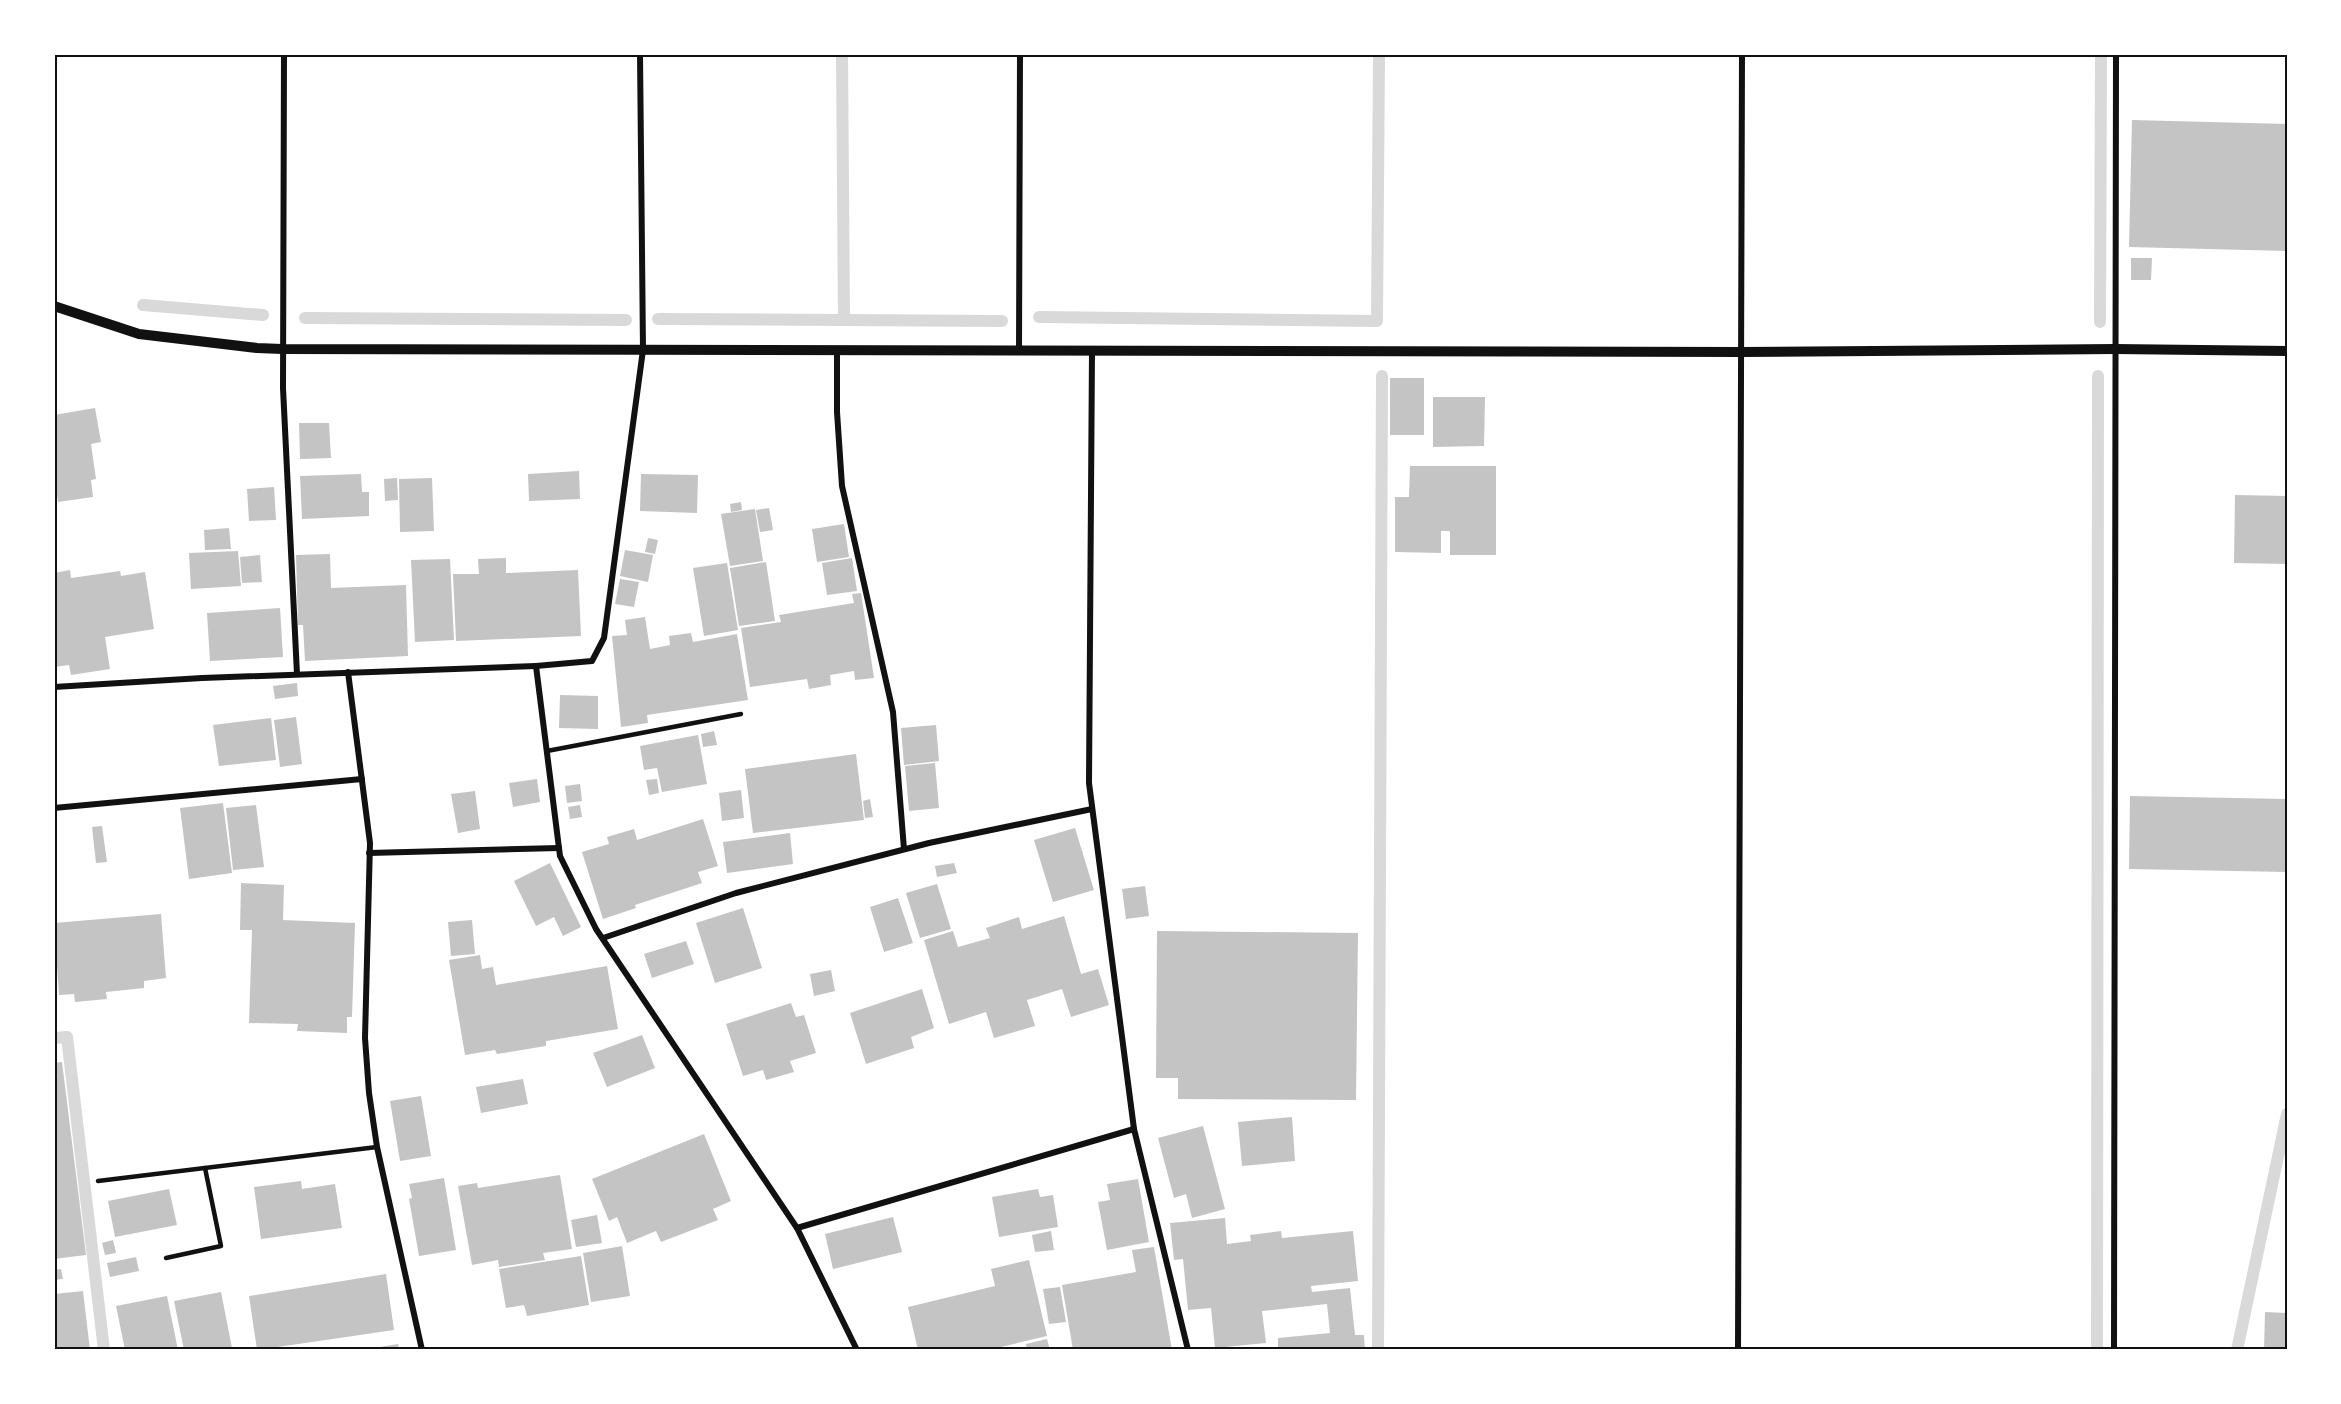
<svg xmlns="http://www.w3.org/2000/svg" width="2341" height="1404" viewBox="0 0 2341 1404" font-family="'Fira Sans',sans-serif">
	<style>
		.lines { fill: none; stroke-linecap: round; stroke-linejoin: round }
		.stream { stroke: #d9d9d9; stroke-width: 12 }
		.building { fill: #c4c4c4 }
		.service { stroke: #111; stroke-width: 4.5 }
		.minor { stroke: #111; stroke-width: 6 }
		.tertiary { stroke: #111; stroke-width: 10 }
		.neatline { fill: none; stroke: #111; stroke-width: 2 }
	</style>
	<rect width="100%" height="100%" fill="#fff"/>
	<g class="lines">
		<g class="stream">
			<polyline points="842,54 844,320"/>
			<polyline points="143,305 263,315"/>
			<polyline points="1039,317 1377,321 1379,54"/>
			<polyline points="305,318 626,320"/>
			<polyline points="658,319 1002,321"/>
			<polyline points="2100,322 2101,54"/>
			<polyline points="54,1038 67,1037 104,1350"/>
			<polyline points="1378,1350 1382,376"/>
			<polyline points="2097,1350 2098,376"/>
			<polyline points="2237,1350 2287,1114"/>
		</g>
	</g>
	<g class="building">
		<polygon points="2132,120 2287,124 2287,251 2129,247"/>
		<polygon points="2131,258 2152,258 2151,280 2131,280"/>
		<rect x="1390" y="378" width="34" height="57"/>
		<polygon points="1433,397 1485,397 1484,446 1433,447"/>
		<polygon points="95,408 101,442 91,444 96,479 91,480 93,497 58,502 54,477 54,415"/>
		<polygon points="299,423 329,423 331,458 300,459"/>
		<polygon points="1410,466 1496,466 1496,555 1450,555 1450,531 1441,531 1441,553 1395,552 1395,497 1409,497"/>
		<polygon points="579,471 580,499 529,501 528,474"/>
		<polygon points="361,474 362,492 369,492 369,516 302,519 300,476"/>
		<polygon points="641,474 698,475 697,513 640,511"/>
		<polygon points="397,478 398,500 385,501 384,479"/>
		<polygon points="432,478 434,531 400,532 399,479"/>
		<polygon points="274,487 276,520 249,521 247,489"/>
		<polygon points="2235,495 2287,496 2287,564 2234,563"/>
		<polygon points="741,502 742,510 731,512 730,504"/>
		<polygon points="769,508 773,530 760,532 756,510"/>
		<polygon points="755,509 763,561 730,566 721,514"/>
		<polygon points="844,524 849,557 817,562 812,529"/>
		<polygon points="229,528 231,549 205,550 204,530"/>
		<polygon points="648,538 658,540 655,554 645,552"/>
		<polygon points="625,550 653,555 648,582 620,576"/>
		<polygon points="238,551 241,586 191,589 189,553"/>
		<polygon points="330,554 331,588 406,585 408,656 305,661 303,625 298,625 296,555"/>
		<polygon points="260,555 262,582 242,583 240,557"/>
		<polygon points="506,558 506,573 578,570 581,636 456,641 453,574 479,574 478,559"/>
		<polygon points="852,558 857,591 827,595 822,563"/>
		<polygon points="450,559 454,640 415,642 411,560"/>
		<polygon points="766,562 775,621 739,626 730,568"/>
		<polygon points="727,563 738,630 704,636 693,568"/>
		<polygon points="70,570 71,578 120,571 121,576 145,572 154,629 105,637 110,669 71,675 69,665 54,667 54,573"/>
		<polygon points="620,579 639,582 634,607 615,604"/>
		<polygon points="861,593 874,678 855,680 854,671 830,675 831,685 809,689 807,679 750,687 741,628 781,622 779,615 854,603 852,594"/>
		<polygon points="280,608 283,657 210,661 207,613"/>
		<polygon points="645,617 650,649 670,645 669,636 691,633 693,642 737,634 748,700 647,715 648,723 621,727 612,636 627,635 625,620"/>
		<polygon points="297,683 298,696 275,699 273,686"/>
		<polygon points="560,695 598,696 598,729 559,728"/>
		<polygon points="296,717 302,764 280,767 274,720"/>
		<polygon points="271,718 276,760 219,766 213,725"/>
		<polygon points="936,725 939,761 904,765 901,728"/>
		<polygon points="714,731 717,745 703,747 701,734"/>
		<polygon points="698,735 707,784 662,792 657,768 644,770 640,746"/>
		<polygon points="856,754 864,820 753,833 745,769"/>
		<polygon points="935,763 939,808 909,811 905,766"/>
		<polygon points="537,779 540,802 513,807 509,783"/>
		<polygon points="657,779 659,793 649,795 646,780"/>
		<polygon points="580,784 582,801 567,803 565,786"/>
		<polygon points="741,790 744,818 722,821 719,793"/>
		<polygon points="475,791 480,829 458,833 451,794"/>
		<polygon points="2130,796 2287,799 2287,872 2129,869"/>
		<polygon points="870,799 873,817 865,818 863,801"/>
		<polygon points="223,803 232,873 189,879 180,808"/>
		<polygon points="256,805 264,867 233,870 226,808"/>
		<polygon points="580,805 582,817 570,819 568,807"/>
		<polygon points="703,819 718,866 698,872 702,883 635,905 636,908 603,919 582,852 609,844 607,837 634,829 637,840"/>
		<polygon points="102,826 107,862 96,863 92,827"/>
		<polygon points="1075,828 1094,890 1053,902 1034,840"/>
		<polygon points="790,833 793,864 727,873 723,842"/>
		<polygon points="550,863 581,927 563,936 554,917 536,926 514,881"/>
		<polygon points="954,863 957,873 937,877 935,866"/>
		<polygon points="241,883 284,885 283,920 355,923 352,1017 347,1017 347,1033 297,1031 298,1024 249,1023 252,930 240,930"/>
		<polygon points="937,884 951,929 920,938 906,893"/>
		<polygon points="1145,886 1149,916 1126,919 1122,889"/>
		<polygon points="898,898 913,943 884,952 870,907"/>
		<polygon points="743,908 762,968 715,983 696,923"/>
		<polygon points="161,914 166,978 144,981 144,988 106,992 107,999 75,1002 74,994 59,995 54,923"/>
		<polygon points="1064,916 1081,974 1098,969 1109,1005 1071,1017 1062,989 1027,1000 1035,1026 994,1038 986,1012 949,1024 924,940 953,931 958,947 990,938 986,928 1019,917 1022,929"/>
		<polygon points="472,920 475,954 451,956 448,922"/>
		<polygon points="1157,931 1358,933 1356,1100 1178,1099 1178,1078 1156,1078"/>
		<polygon points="686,941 694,964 652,978 644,954"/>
		<polygon points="480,955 482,969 493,967 496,985 607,966 618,1029 546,1041 546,1046 497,1054 495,1050 465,1055 449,960"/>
		<polygon points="831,970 835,991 814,996 810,974"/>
		<polygon points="922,989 934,1028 911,1037 914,1048 866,1064 850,1013"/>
		<polygon points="791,1003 796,1017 804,1015 816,1053 790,1061 794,1072 766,1080 763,1070 743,1076 726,1024"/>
		<polygon points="642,1035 655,1068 607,1087 593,1053"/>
		<polygon points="62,1062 86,1255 54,1259 54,1063"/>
		<polygon points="523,1079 528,1104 481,1113 476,1087"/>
		<polygon points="421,1096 431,1156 400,1161 390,1101"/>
		<polygon points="1292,1117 1295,1161 1242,1166 1238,1122"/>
		<polygon points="1203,1126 1225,1209 1192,1218 1186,1194 1174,1198 1158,1138"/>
		<polygon points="704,1134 731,1201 713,1209 718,1220 661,1242 656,1231 627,1243 617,1217 609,1221 592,1179"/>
		<polygon points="560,1175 572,1249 543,1253 545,1260 499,1267 498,1260 472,1265 458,1186 477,1183 478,1188"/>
		<polygon points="444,1178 456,1250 419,1256 409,1199 412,1198 409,1184"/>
		<polygon points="1138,1179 1149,1242 1107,1250 1098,1202 1110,1200 1107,1184"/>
		<polygon points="301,1181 302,1189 335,1184 342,1228 261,1239 254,1187"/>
		<polygon points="169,1189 177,1225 115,1237 108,1201"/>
		<polygon points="1038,1189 1040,1197 1053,1195 1058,1227 999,1237 992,1197"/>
		<polygon points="597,1215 602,1243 576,1247 571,1220"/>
		<polygon points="893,1217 902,1252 833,1269 825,1234"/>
		<polygon points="1225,1218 1227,1244 1251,1241 1250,1235 1281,1231 1282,1238 1353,1231 1358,1281 1311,1286 1312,1292 1350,1288 1355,1335 1364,1335 1365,1350 1278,1350 1278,1338 1330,1333 1327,1304 1262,1311 1266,1343 1215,1348 1211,1308 1188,1310 1183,1259 1174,1260 1170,1223"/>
		<polygon points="1051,1231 1054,1250 1035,1252 1032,1235"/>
		<polygon points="113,1240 116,1253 105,1255 102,1243"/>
		<polygon points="622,1246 630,1296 591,1302 583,1253"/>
		<polygon points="1154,1247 1172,1350 1098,1350 1097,1347 1073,1350 1062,1285 1136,1272 1132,1250"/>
		<polygon points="581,1256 589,1305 527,1316 524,1305 506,1308 499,1269"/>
		<polygon points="136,1257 139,1271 110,1277 107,1263"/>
		<polygon points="1029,1260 1047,1336 988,1350 969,1350 969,1348 918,1350 908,1307 995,1286 991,1269"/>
		<polygon points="61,1269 63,1279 54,1280 54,1270"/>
		<polygon points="386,1274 394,1330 257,1350 249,1296"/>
		<polygon points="1060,1287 1066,1322 1049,1324 1043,1289"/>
		<polygon points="83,1291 90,1350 54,1350 54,1294"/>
		<polygon points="221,1292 232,1348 184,1350 174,1301"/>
		<polygon points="167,1296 178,1350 125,1350 116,1306"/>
		<polygon points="2265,1312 2287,1313 2287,1350 2264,1350"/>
		<polygon points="1047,1339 1050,1350 1027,1350 1026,1344"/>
		<polygon points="398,1344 399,1350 368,1350 368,1349"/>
	</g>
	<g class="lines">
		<g class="service">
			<polyline points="547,751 741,714"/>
			<polyline points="98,1181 377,1147"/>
			<polyline points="166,1258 221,1246 205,1168"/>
		</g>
		<g class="minor">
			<polyline points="284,54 283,388 297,674"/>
			<polyline points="640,54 643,350 604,638 592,661 536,666 560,856 596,929 797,1228 857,1350"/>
			<polyline points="837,350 837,412 842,486 893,712 904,849"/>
			<polyline points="1019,351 1020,54"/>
			<polyline points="1092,351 1089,783 1134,1129 1188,1350"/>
			<polyline points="348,672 370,843 365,1038 369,1093 377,1147 422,1350"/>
			<polyline points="54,687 202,678 536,666"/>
			<polyline points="54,808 362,779"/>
			<polyline points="369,853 559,848"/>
			<polyline points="603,938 736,893 929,843 1092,809"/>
			<polyline points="797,1228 1134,1129"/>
			<polyline points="1738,1350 1742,54"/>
			<polyline points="2114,1350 2116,54"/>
		</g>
		<polyline class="tertiary" points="54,306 139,334 257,348 282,349 1742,352 2115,349 2287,351"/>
	</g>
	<rect width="2341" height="1404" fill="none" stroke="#ffffff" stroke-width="111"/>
	<rect x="56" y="56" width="2230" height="1292" class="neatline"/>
</svg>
